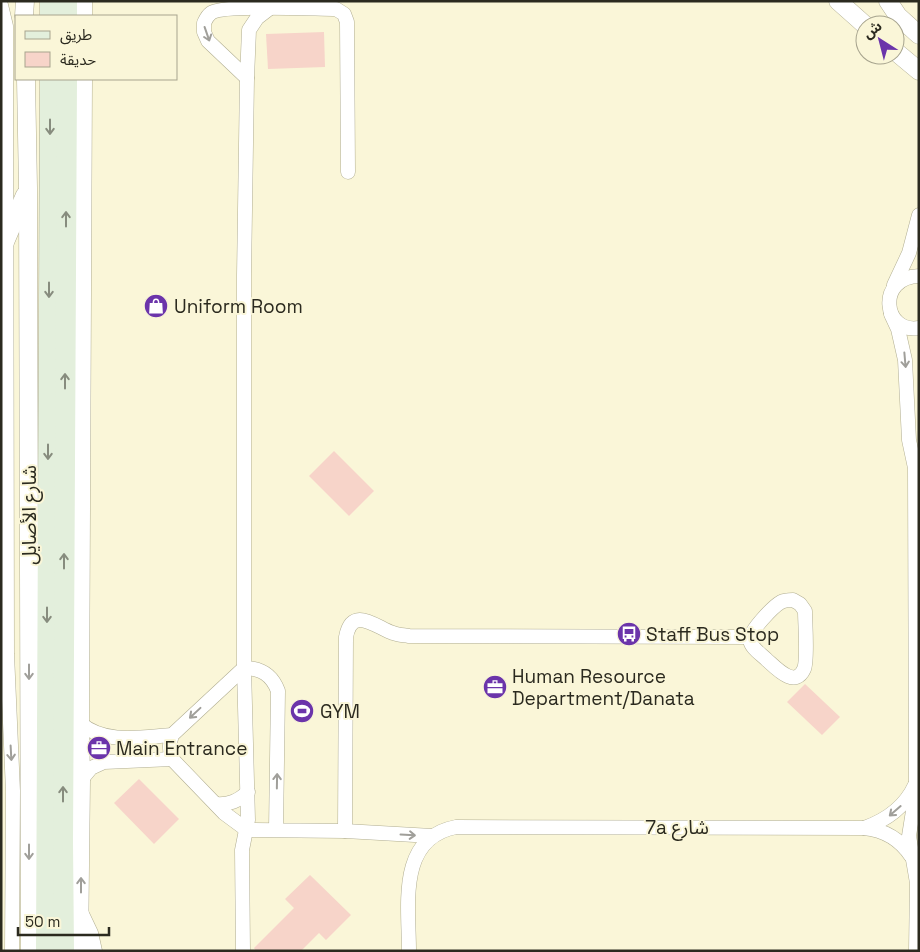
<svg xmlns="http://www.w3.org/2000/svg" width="920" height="952" viewBox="0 0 920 952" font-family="'Space Grotesk','Noto Sans Arabic',sans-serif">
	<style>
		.green { fill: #f7d4c9 }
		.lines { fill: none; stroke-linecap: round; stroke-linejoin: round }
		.minor-casing { stroke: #b1ae92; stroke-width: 15 }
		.tertiary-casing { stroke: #b1ae92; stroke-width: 19 }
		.secondary-casing { stroke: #b1ae92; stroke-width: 21 }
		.minor { stroke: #fff; stroke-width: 14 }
		.tertiary { stroke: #fff; stroke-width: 18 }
		.secondary { stroke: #e3efdc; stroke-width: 20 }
		.oneway { stroke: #a09f9a }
		.oneway2 { stroke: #878c7e }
		.labels { text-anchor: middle; stroke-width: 4; stroke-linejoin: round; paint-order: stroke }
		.poi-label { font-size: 19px; fill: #2b2a1f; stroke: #faf6d8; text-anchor: start }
		.street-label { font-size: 19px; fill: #2b2a1f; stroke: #faf6d8 }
	</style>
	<rect width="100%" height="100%" fill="#faf6d8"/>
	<g class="green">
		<polygon points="324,32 325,67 268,69 266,34"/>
		<polygon points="334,451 374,491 349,516 309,476"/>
		<polygon points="805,684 840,717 822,735 787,702"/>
		<polygon points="139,779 179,819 154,844 114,803"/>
		<polygon points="310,875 351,915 326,940 319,933 301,951 256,951 254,948 294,908 285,899"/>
	</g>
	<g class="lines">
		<g class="minor-casing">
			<g id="minor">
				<polyline points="1,5 6,26 7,654 13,791 12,951"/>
				<path d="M247,78L208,41L204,32V23C206,19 207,16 211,13C223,4 315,9 336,9L344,14L347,22L348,172"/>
				<path d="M919,276C876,277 883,334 919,328"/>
				<polyline points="894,285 909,253 919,215"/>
				<polyline points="891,314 898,329 905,360 909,440 915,468 916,792 909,836 917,883 916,951"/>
				<path d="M793,600L800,604L805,611C805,623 808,660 804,669C795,689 776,668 767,660C761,654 751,648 750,640C749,631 774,606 781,602C785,600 789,600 793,600Z"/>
				<path d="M80,723C105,745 142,737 172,735"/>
				<polyline points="81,780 91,768 104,762 172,759"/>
				<path d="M216,804C229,805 238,801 248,792"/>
				<path d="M864,828C887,820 905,807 915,785"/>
				<path d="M276,830L278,691C272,675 261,668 244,668L172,735C169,743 169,750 172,759L224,813L247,830L345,831L432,836"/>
				<path d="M345,831L346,637C352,604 377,628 393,633C398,635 403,635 409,636L750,637"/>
				<polyline points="81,912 91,933 95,951"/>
				<polyline points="243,951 242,850 248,820 244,668 244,276 247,78 249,30 257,18 270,8"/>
				<path d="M409,951C409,906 397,838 456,827L864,828C884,830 900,839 911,856"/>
			</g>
		</g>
		<g class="tertiary-casing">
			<g id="tertiary">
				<polyline points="83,1 83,16"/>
				<polyline points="838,1 865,25"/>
				<polyline points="888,1 898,16 919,35"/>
				<polyline points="24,16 25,1"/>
				<polyline points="895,51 919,71"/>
				<polyline points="26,79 28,188 30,951"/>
				<polyline points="5,242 25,195"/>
				<polyline points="79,951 81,780 80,723 83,79"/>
			</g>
		</g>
		<g class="secondary-casing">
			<g id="secondary">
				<polyline points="50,1 50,16"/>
				<polyline points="67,16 67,1"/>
				<polyline points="46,951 50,79"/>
				<polyline points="64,951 63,842 67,79"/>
			</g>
		</g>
		<use href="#minor" class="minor"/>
		<use href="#tertiary" class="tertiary"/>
		<use href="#secondary" class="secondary"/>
	</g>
	<defs><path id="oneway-shaft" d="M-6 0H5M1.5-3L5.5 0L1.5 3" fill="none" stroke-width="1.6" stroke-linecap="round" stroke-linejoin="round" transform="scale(1.25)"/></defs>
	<g class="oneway">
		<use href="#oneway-shaft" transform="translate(207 34) rotate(71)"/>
		<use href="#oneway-shaft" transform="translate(905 360) rotate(85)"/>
		<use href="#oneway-shaft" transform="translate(29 672) rotate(90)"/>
		<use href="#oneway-shaft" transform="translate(195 713) rotate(137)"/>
		<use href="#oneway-shaft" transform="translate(11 753) rotate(87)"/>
		<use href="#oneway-shaft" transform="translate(277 781) rotate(-89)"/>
		<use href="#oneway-shaft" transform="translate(895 811) rotate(139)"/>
		<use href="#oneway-shaft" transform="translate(408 835) rotate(3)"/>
		<use href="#oneway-shaft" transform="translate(29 852) rotate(90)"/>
		<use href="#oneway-shaft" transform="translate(81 885) rotate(-90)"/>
	</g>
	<g class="oneway2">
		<use href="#oneway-shaft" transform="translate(50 127) rotate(90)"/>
		<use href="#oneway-shaft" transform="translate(66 219) rotate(-90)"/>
		<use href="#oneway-shaft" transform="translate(49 290) rotate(90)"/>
		<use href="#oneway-shaft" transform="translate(65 381) rotate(-90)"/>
		<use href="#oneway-shaft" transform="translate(48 452) rotate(90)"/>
		<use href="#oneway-shaft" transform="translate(64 561) rotate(-90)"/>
		<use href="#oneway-shaft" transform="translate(47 615) rotate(90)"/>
		<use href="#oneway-shaft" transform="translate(63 794) rotate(-90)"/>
	</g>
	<defs>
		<g id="shop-disc" transform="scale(1.25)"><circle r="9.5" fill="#6b34aa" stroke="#faf6d8"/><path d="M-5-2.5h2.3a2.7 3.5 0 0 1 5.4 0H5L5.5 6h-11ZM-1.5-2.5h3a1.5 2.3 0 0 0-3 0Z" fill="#fff"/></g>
		<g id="bus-disc" transform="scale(1.25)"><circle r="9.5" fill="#6b34aa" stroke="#faf6d8"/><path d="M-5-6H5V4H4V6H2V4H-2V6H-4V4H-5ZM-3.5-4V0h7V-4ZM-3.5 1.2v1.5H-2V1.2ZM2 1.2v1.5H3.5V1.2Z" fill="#fff"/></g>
		<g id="office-disc" transform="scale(1.25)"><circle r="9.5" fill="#6b34aa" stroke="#faf6d8"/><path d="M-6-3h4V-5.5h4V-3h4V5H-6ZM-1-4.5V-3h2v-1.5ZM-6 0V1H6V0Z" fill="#fff"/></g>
		<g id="stadium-disc" transform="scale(1.25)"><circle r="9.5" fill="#6b34aa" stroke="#faf6d8"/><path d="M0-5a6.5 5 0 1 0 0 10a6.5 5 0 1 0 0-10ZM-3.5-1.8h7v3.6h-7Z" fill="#fff"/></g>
	</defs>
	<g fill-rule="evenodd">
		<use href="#shop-disc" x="156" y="306"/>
		<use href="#bus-disc" x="629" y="634"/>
		<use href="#office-disc" x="495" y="687"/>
		<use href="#stadium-disc" x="302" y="711"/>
		<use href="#office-disc" x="99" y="748"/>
	</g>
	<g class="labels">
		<g class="poi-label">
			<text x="174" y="313">Uniform Room</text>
			<text x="646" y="641">Staff Bus Stop</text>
			<text x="512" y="683">Human Resource<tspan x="512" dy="22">Department/Danata</tspan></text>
			<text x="320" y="718">GYM</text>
			<text x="116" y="755">Main Entrance</text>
		</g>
		<g class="street-label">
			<text transform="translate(29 515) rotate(-90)" y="7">شارع الأصايل</text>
			<text x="677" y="834">7a شارع</text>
		</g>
	</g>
	<rect width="920" height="952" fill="none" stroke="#2b2a1f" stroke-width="5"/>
	<rect x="15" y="15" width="162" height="65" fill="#faf6d8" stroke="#a7a48e"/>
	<rect x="25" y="31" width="25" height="8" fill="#e3efdc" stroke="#a7a48e"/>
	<text x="60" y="40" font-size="15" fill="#2b2a1f">طريق</text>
	<rect x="25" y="52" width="25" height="15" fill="#f7d4c9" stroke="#a7a48e"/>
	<text x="60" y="65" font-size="15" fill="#2b2a1f">حديقة</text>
	<g transform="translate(880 40) rotate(324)"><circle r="24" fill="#faf6d8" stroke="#a7a48e"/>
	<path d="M0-4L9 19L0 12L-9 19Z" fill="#6b34aa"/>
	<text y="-8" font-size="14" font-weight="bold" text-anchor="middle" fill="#2b2a1f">ش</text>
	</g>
	<path d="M18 927v8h91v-8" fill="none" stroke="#2b2a1f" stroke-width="2.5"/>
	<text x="25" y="927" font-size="15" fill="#2b2a1f" stroke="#faf6d8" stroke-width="4" paint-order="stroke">50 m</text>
</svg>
